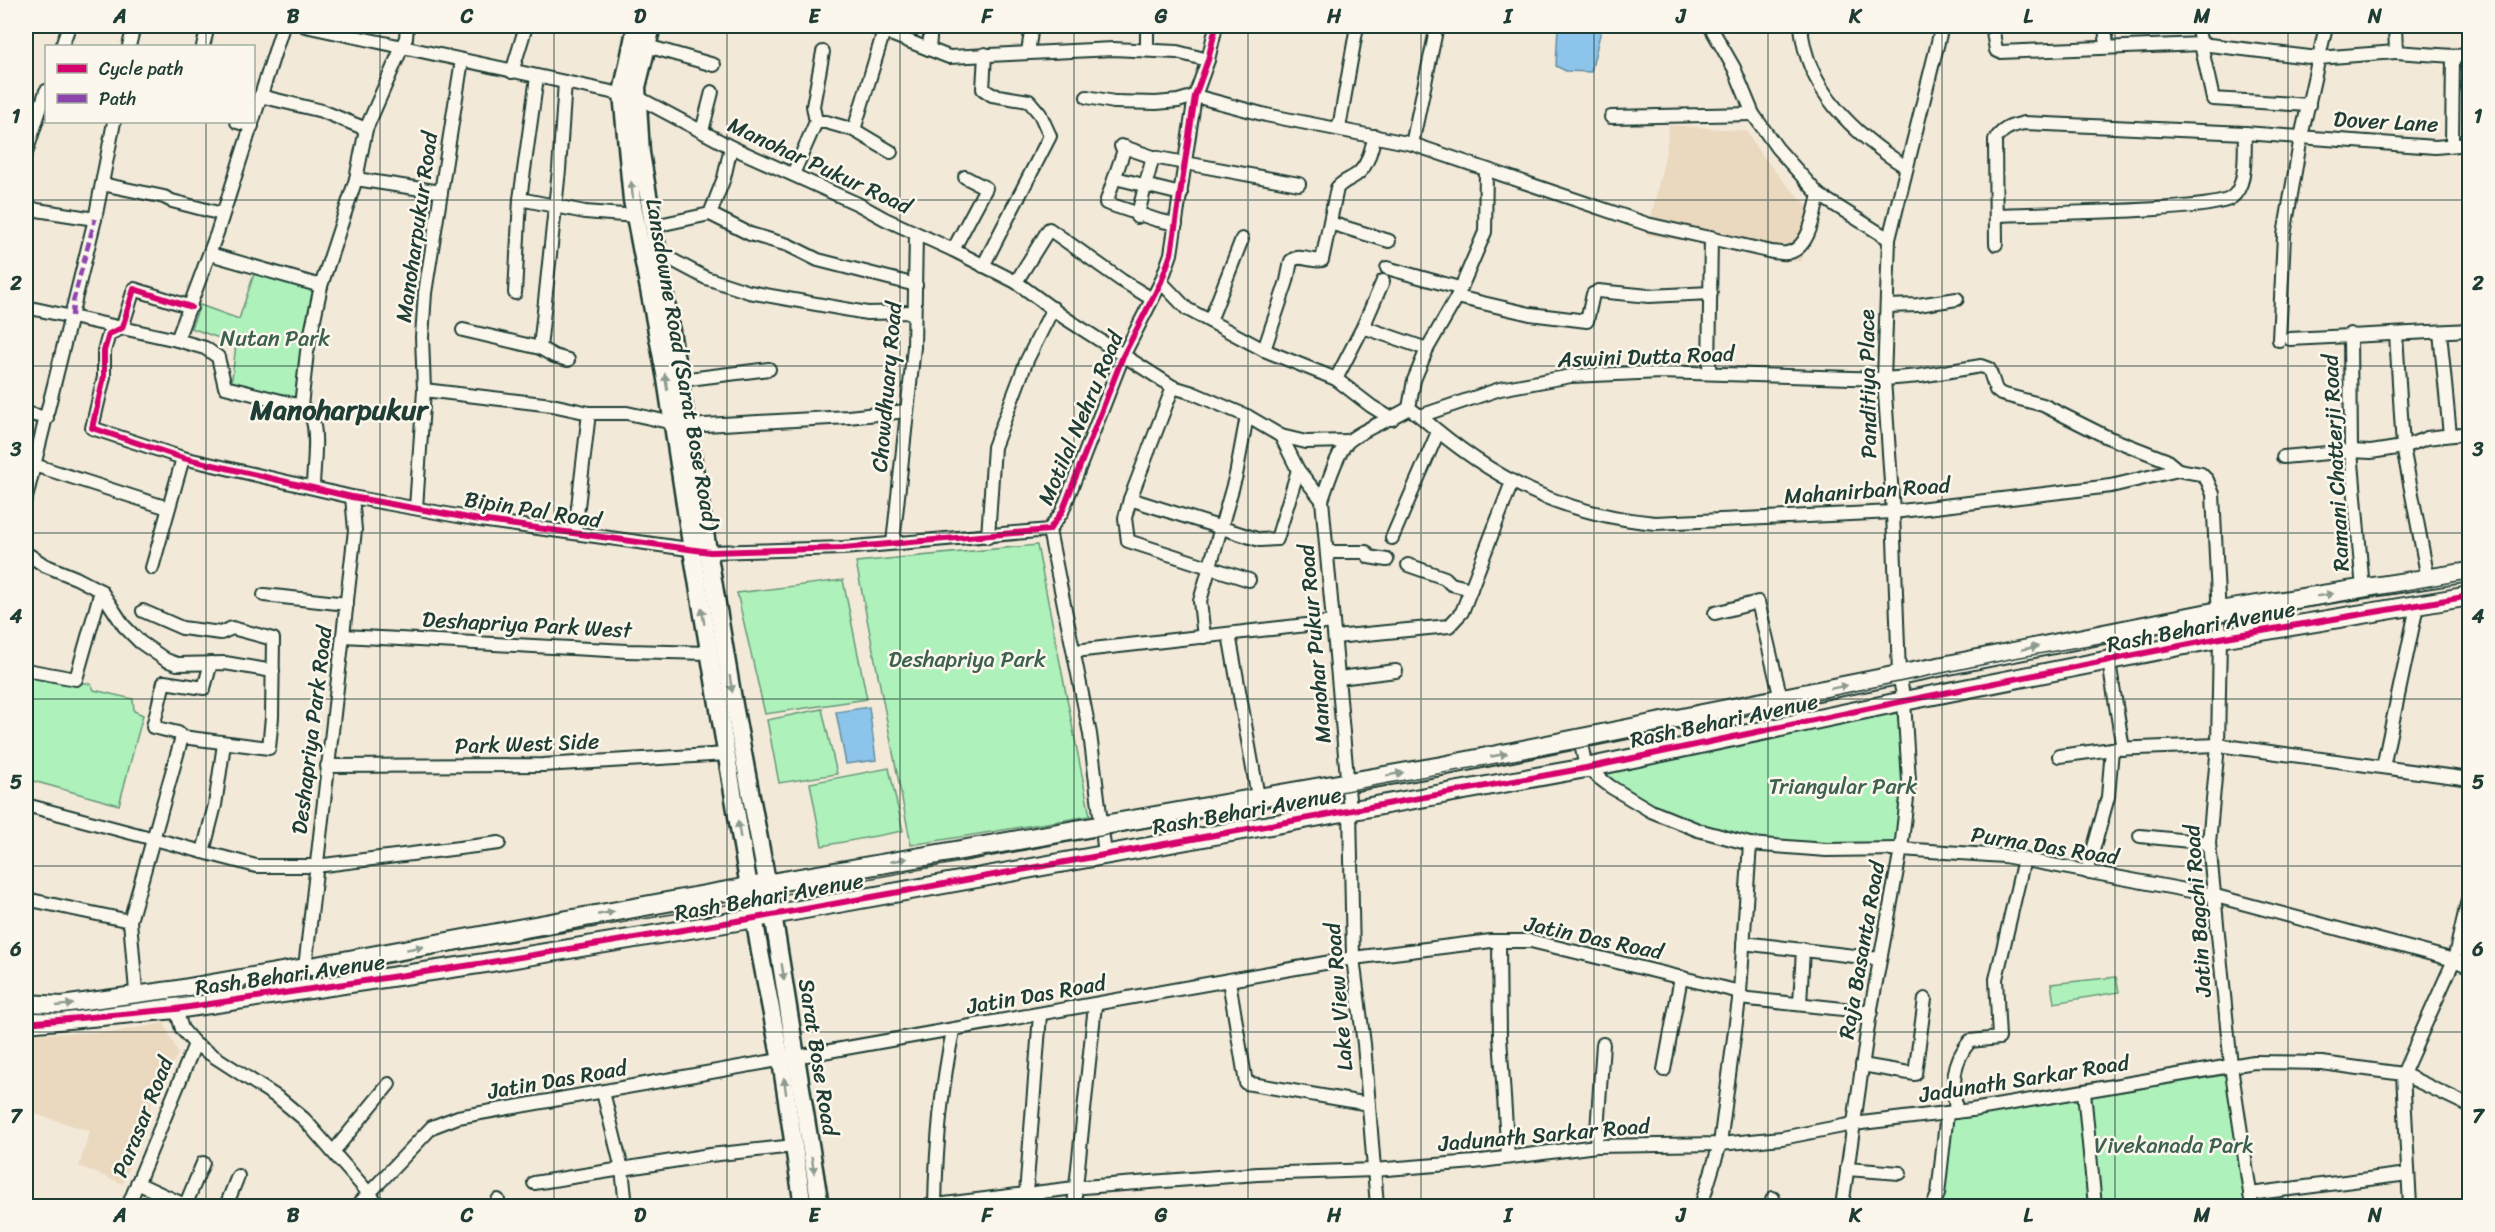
<svg xmlns="http://www.w3.org/2000/svg" width="2495" height="1232" viewBox="0 0 2495 1232" font-family="Sriracha,sans-serif">
	<style>
		.built { fill: #ead8bf }
		.green { fill: #aef1bb; stroke: #669778; stroke-width: 1.5 }
		.water { fill: #8dc4eb; stroke: #618ea2; stroke-width: 1.5 }
		.lines { fill: none; stroke-linecap: round; stroke-linejoin: round }
		.minor-casing { stroke: #1f3d34; stroke-width: 16 }
		.secondary-casing { stroke: #1f3d34; stroke-width: 21 }
		.primary-casing { stroke: #1f3d34; stroke-width: 22 }
		.minor { stroke: #fbf7ec; stroke-width: 12 }
		.secondary { stroke: #fbf7ec; stroke-width: 16 }
		.primary { stroke: #fbf7ec; stroke-width: 18 }
		.tram { stroke: #1f3d34; stroke-width: 1.5 }
		.quiet { stroke: #8e44ad; stroke-width: 4.5; stroke-dasharray: 9 4.5; stroke-linecap: butt }
		.cycleway-casing { stroke: #fbf7ec; stroke-width: 10 }
		.cycleway { stroke: #d6006c; stroke-width: 6 }
		.oneway { fill: #8d9a90 }
		.grid { fill: none; stroke: #1f3d34; stroke-width: 1.5; stroke-opacity: 0.55 }
		.labels { text-anchor: middle; stroke-width: 5; stroke-linejoin: round; paint-order: stroke }
		.street-label { font-size: 22px; fill: #1f3d34; stroke: #fbf7ec }
		.park-label { font-size: 22px; fill: #3c614f; stroke: #fbf7ec }
		.district-label { font-size: 28px; font-weight: bold; fill: #1f3d34; stroke: #fbf7ec }
		.neatline { fill: none; stroke: #1f3d34; stroke-width: 2 }
		.grid-label { font-size: 20px; text-anchor: middle; font-weight: bold; fill: #1f3d34 }
	</style>
	<rect width="100%" height="100%" fill="#f3e9d8"/>
	<filter id="ink" filterUnits="userSpaceOnUse"><feTurbulence type="fractalNoise" baseFrequency=".0167" numOctaves="2"/><feDisplacementMap in="SourceGraphic" scale="12" xChannelSelector="R" yChannelSelector="G"/><feConvolveMatrix kernelMatrix="1 2 1 2 8 2 1 2 1" color-interpolation-filters="sRGB"/></filter>
	<g filter="url(#ink)">
		<g class="built">
			<polygon points="1669,125 1747,131 1757,149 1784,182 1815,213 1801,262 1703,243 1647,235 1666,152"/>
			<polygon points="164,1023 178,1054 155,1094 123,1184 79,1166 90,1131 26,1111 26,1034 115,1032"/>
		</g>
		<g class="green">
			<polygon points="255,271 320,283 315,345 301,410 230,396 236,344 191,328 200,305 239,319"/>
			<polygon points="1037,545 1090,816 911,845 856,562"/>
			<polygon points="843,580 867,699 765,714 737,593"/>
			<polygon points="26,673 91,684 94,690 133,699 134,711 143,715 119,805 26,779"/>
			<polygon points="822,709 837,774 779,783 767,720"/>
			<path d="M1911,709L1899,846C1806,845 1723,848 1640,799C1625,791 1611,783 1598,771L1696,754Z"/>
			<polygon points="889,768 903,831 822,846 810,783"/>
			<polygon points="2116,977 2119,992 2054,1003 2051,984"/>
			<polygon points="2230,1074 2247,1206 1935,1206 1951,1120"/>
		</g>
		<g class="water">
			<polygon points="1558,26 1602,26 1591,72 1566,71 1556,66"/>
			<polygon points="869,707 876,760 846,764 836,712"/>
		</g>
		<g class="lines">
			<g class="minor-casing">
				<g id="minor">
					<polyline points="305,26 639,98 731,147 858,204 885,219 953,250 1016,282 1065,318 1173,387 1193,393 1247,416 1281,436 1306,442 1348,441"/>
					<polyline points="870,26 949,57 1113,49 1177,52 1208,60"/>
					<polyline points="1710,26 1734,68 1753,114 1777,148 1819,195 1889,239"/>
					<path d="M1801,26C1806,90 1854,134 1906,167"/>
					<polyline points="1992,26 1996,50 2000,52 2201,44 2318,58 2396,52"/>
					<polyline points="2105,26 2107,47"/>
					<polyline points="2197,26 2213,99 2309,105"/>
					<polyline points="2395,26 2396,52 2453,56 2452,145"/>
					<polyline points="62,46 69,26"/>
					<polyline points="129,46 134,26"/>
					<polyline points="203,46 208,26"/>
					<polyline points="647,46 714,65"/>
					<polyline points="929,49 931,26"/>
					<polyline points="1147,50 1147,26"/>
					<polyline points="1028,52 1032,26"/>
					<polyline points="2453,56 2470,55"/>
					<polyline points="512,72 526,26"/>
					<polyline points="260,96 322,111 366,129"/>
					<path d="M1087,97L1114,102L1156,103L1178,101L1195,96L1266,115L1412,144L1647,224L1772,252C1777,252 1783,254 1787,253C1810,249 1814,213 1819,195"/>
					<polyline points="1611,117 1753,114"/>
					<polyline points="237,122 252,126"/>
					<polyline points="816,122 813,106 823,52"/>
					<polyline points="1339,128 1357,26"/>
					<polyline points="854,130 891,152"/>
					<polyline points="702,131 712,92"/>
					<polyline points="1412,144 1437,26"/>
					<polyline points="1121,146 1153,157 1299,184"/>
					<polyline points="1125,147 1106,203 1157,220 1176,224"/>
					<polyline points="26,153 46,91"/>
					<polyline points="793,174 816,122 826,122 854,130 884,31"/>
					<polyline points="1115,178 1181,194"/>
					<polyline points="356,179 366,129 406,38 407,26"/>
					<polyline points="102,184 164,197 172,201 222,214"/>
					<polyline points="520,199 585,212 636,216"/>
					<polyline points="26,206 37,210 95,219"/>
					<polyline points="710,214 750,234 788,245 818,260 916,285"/>
					<path d="M1996,215C2032,213 2211,212 2231,198C2248,186 2244,152 2245,133"/>
					<polyline points="1137,217 1153,157"/>
					<polyline points="1330,223 1389,241"/>
					<polyline points="654,226 710,214 724,178 731,147"/>
					<path d="M1996,244L1995,140C2003,128 2011,126 2024,123L2245,133L2435,147L2470,144"/>
					<polyline points="953,250 986,188 965,177"/>
					<polyline points="659,253 706,278 749,292 867,313 914,312"/>
					<polyline points="210,254 321,286"/>
					<polyline points="983,266 1050,136 1040,114 1029,101 992,95 983,89 985,54"/>
					<polyline points="1387,268 1459,288"/>
					<polyline points="1016,282 1049,229 1121,280 1152,299"/>
					<polyline points="1161,282 1187,309 1264,350 1336,379 1371,406 1392,419"/>
					<polyline points="1598,291 1649,296 1711,293"/>
					<polyline points="515,293 520,199 537,77"/>
					<polyline points="1457,297 1530,314 1587,321 1593,294"/>
					<polyline points="1887,306 1918,305 1957,299"/>
					<path d="M26,307L177,340L205,348L218,357L225,387L301,406C305,409 309,412 311,416C319,430 313,470 313,487"/>
					<polyline points="191,307 134,289 122,328 109,334 104,351 104,377 92,428 183,458 352,497 480,520 710,552 843,548 1049,530 1062,512 1123,356 1161,282 1171,254 1195,96 1208,60 1216,26"/>
					<polyline points="1210,321 1242,239"/>
					<polyline points="1363,327 1427,349"/>
					<polyline points="463,330 540,348 554,356 568,360"/>
					<polyline points="2440,332 2450,435"/>
					<polyline points="2350,334 2351,451 2363,589"/>
					<polyline points="2396,334 2403,447 2428,579"/>
					<polyline points="2290,339 2470,330"/>
					<polyline points="177,340 217,233 283,26"/>
					<polyline points="2279,340 2284,235 2301,137 2326,26"/>
					<polyline points="540,348 559,170 565,82"/>
					<path d="M1264,350L1287,281L1291,261C1300,253 1312,263 1322,260L1337,188C1343,181 1349,180 1356,175C1368,167 1371,149 1375,136"/>
					<polyline points="1709,373 1711,237"/>
					<polyline points="1336,379 1363,327 1383,281"/>
					<polyline points="681,380 769,369"/>
					<polyline points="424,390 552,405 589,413 627,413 687,426 848,417 907,411"/>
					<polyline points="301,406 307,352 321,286 356,179 441,192"/>
					<polyline points="1409,408 1414,380 1427,349 1457,297 1485,232 1486,171"/>
					<polyline points="26,413 47,418"/>
					<path d="M1420,416C1492,479 1560,514 1655,523L1893,512L2111,486L2178,470L2201,474L2207,480L2213,494L2220,638L2218,745L2209,843L2231,1066L2252,1206"/>
					<polyline points="1281,436 1298,470 1322,500"/>
					<polyline points="2283,457 2351,451 2371,452 2403,447 2427,438 2470,433"/>
					<polyline points="34,465 168,508"/>
					<polyline points="26,498 95,219 114,122"/>
					<polyline points="1130,499 1173,387"/>
					<polyline points="416,508 424,390 422,337 425,293 462,60"/>
					<polyline points="1049,530 1090,734 1105,854"/>
					<polyline points="575,532 589,413"/>
					<polyline points="988,537 994,447 1027,360 1053,308"/>
					<polyline points="1392,538 1438,432"/>
					<polyline points="893,543 914,347 916,234"/>
					<polyline points="1327,552 1366,552 1369,557 1387,560"/>
					<polyline points="26,553 44,565 76,578 101,591 124,626 140,642 166,660 177,664 225,663 273,671"/>
					<polyline points="1408,565 1445,578 1451,584 1471,589"/>
					<polyline points="152,568 183,458"/>
					<polyline points="1249,580 1128,541 1125,518 1130,499 1260,540 1277,539 1298,470"/>
					<polyline points="264,595 347,604"/>
					<polyline points="1715,613 1758,602 1781,699"/>
					<polyline points="1229,634 1258,797"/>
					<polyline points="343,636 627,651 709,653"/>
					<polyline points="1204,637 1200,601 1236,475 1247,416"/>
					<polyline points="1335,637 1449,626 1462,612 1512,482"/>
					<polyline points="1075,651 1333,622"/>
					<polyline points="2109,662 2123,749"/>
					<polyline points="26,670 76,679 101,591"/>
					<polyline points="1339,678 1396,671"/>
					<polyline points="182,737 178,733 153,727 164,682 204,688 211,663"/>
					<polyline points="1580,739 1586,768 1611,787 1651,811 1698,830 1750,844 1826,850 1901,849 2004,856 2212,895 2454,960 2470,967"/>
					<polyline points="2059,756 2112,749 2218,745 2470,779"/>
					<polyline points="327,766 543,765 727,754"/>
					<polyline points="2383,767 2417,606"/>
					<polyline points="26,805 256,866 316,866 499,843"/>
					<polyline points="2140,836 2209,843"/>
					<polyline points="203,852 215,805 224,744"/>
					<polyline points="2087,872 2108,797 2112,749"/>
					<polyline points="26,899 130,921"/>
					<polyline points="1499,941 1500,1037 1508,1157"/>
					<polyline points="1743,943 1880,959"/>
					<polyline points="305,968 355,530 352,497"/>
					<polyline points="1229,981 1246,1083 1369,1104"/>
					<polyline points="1739,998 1871,1012"/>
					<polyline points="137,1003 130,921 182,737 269,748 272,717 273,639 232,628 221,633 182,628 143,611"/>
					<polyline points="174,1003 182,1029 195,1044 280,1099 304,1119 380,1206"/>
					<polyline points="1800,1004 1803,949"/>
					<polyline points="1862,1065 1915,1074 1925,999"/>
					<polyline points="1664,1070 1681,977"/>
					<polyline points="603,1092 622,1169 626,1206"/>
					<polyline points="2084,1092 2095,1206"/>
					<path d="M1956,1112C1953,1084 1951,1063 1970,1041L1999,1038L1996,979L2024,859"/>
					<polyline points="1596,1146 1603,1044"/>
					<polyline points="333,1152 389,1084"/>
					<polyline points="1847,1169 1900,1173"/>
					<polyline points="137,1183 187,1206"/>
					<polyline points="534,1183 710,1155 794,1146"/>
					<polyline points="1026,1194 1040,1015"/>
					<polyline points="2250,1194 2408,1174"/>
					<polyline points="128,1206 195,1044"/>
					<polyline points="185,1206 203,1163"/>
					<polyline points="226,1206 238,1176"/>
					<polyline points="357,1206 432,1127 458,1117 1353,958 1491,941 1531,941 1740,992"/>
					<polyline points="495,1206 498,1200"/>
					<polyline points="928,1206 1083,1187 1258,1174 1374,1170 1474,1162 1596,1146 1720,1144 1782,1138 1853,1124 1972,1110 2254,1062 2322,1063 2403,1074 2470,1106"/>
					<path d="M935,1206C936,1147 941,1088 953,1031"/>
					<polyline points="1074,1206 1095,1005"/>
					<path d="M1377,1206L1364,1044L1353,958L1350,810L1322,500C1327,486 1338,448 1350,440C1367,427 1390,420 1409,408L1420,416L1500,389L1571,376L1661,372L1884,379L1920,376L1981,366L1989,369L1996,390L2001,394L2043,405L2107,437L2166,460L2178,470"/>
					<polyline points="1701,1206 1720,1144 1740,992 1750,844"/>
					<polyline points="1770,1206 1773,1198"/>
					<polyline points="1842,1206 1869,1019 1901,849 1909,781 1904,701 1899,674 1893,512 1884,379 1889,239 1942,26"/>
					<polyline points="1933,1206 1938,1194 1947,1113"/>
					<polyline points="2410,1206 2403,1074 2454,960 2470,891"/>
				</g>
			</g>
			<g class="secondary-casing">
				<g id="secondary">
					<polyline points="636,26 622,93 632,200 666,379 692,550 760,952 781,1061 803,1206"/>
					<polyline points="652,26 637,87 641,153 734,705 773,914 820,1206"/>
				</g>
			</g>
			<g class="primary-casing">
				<g id="primary">
					<polyline points="26,1004 62,1006 171,991 305,968 749,887 1442,766 2219,611 2470,572"/>
					<polyline points="26,1023 176,1009 485,963 755,918 1586,768 1904,701 2220,638 2470,596"/>
				</g>
			</g>
			<use href="#minor" class="minor"/>
			<use href="#secondary" class="secondary"/>
			<use href="#primary" class="primary"/>
			<polyline class="tram" points="26,1012 61,1013 182,997 726,905 1579,748 2015,658 2470,579"/>
			<polyline class="quiet" points="72,316 73,302 95,219"/>
			<g class="cycleway-casing">
				<g id="cycleway">
					<polyline points="191,307 134,289 122,328 109,334 104,351 104,377 92,428 183,458 352,497 480,520 710,552 843,548 1049,530 1062,512 1123,356 1161,282 1171,254 1195,96 1208,60 1216,26"/>
					<polyline points="26,1023 176,1009 485,963 755,918 1586,768 1904,701 2220,638 2470,596"/>
				</g>
			</g>
			<use href="#cycleway" class="cycleway"/>
		</g>
		<defs><path id="oneway-solid" d="M-6-.8H1V-3.2L6.5 0L1 3.2V.8H-6Z" transform="scale(1.5)"/></defs>
		<g class="oneway">
			<use href="#oneway-solid" transform="translate(632 190) rotate(-96)"/>
			<use href="#oneway-solid" transform="translate(666 382) rotate(-98)"/>
			<use href="#oneway-solid" transform="translate(2325 595) rotate(-9)"/>
			<use href="#oneway-solid" transform="translate(703 616) rotate(-99)"/>
			<use href="#oneway-solid" transform="translate(2030 648) rotate(-11)"/>
			<use href="#oneway-solid" transform="translate(731 684) rotate(81)"/>
			<use href="#oneway-solid" transform="translate(1839 687) rotate(-12)"/>
			<use href="#oneway-solid" transform="translate(1499 755) rotate(-11)"/>
			<use href="#oneway-solid" transform="translate(1395 774) rotate(-10)"/>
			<use href="#oneway-solid" transform="translate(739 829) rotate(-99)"/>
			<use href="#oneway-solid" transform="translate(899 860) rotate(-10)"/>
			<use href="#oneway-solid" transform="translate(606 913) rotate(-11)"/>
			<use href="#oneway-solid" transform="translate(415 948) rotate(-10)"/>
			<use href="#oneway-solid" transform="translate(783 972) rotate(81)"/>
			<use href="#oneway-solid" transform="translate(65 1005) rotate(-6)"/>
			<use href="#oneway-solid" transform="translate(785 1086) rotate(-98)"/>
			<use href="#oneway-solid" transform="translate(813 1165) rotate(81)"/>
		</g>
	</g>
	<path class="grid" d="M206,26V46M380,26V1206M554,26V1206M727,26V1206M900,26V1206M1074,26V1206M1248,26V1206M1421,26V1206M1594,26V1206M1768,26V1206M1942,26V1206M2115,26V1206M2288,26V1206M206,122V1206M26,200H2470M26,366H2470M26,533H2470M26,699H2470M26,866H2470M26,1032H2470"/>
	<g class="labels">
		<g class="street-label">
			<text transform="translate(2386 121) rotate(3)" y="8">Dover Lane</text>
			<text transform="translate(820 165) rotate(25)" y="8">Manohar Pukur Road</text>
			<text transform="translate(416 227) rotate(-82)" y="8">Manoharpukur Road</text>
			<text transform="translate(1646 356) rotate(-2)" y="8">Aswini Dutta Road</text>
			<text transform="translate(683 364) rotate(80)" y="8">Lansdowne Road (Sarat Bose Road)</text>
			<text transform="translate(1867 384) rotate(-91)" y="8">Panditiya Place</text>
			<text transform="translate(886 387) rotate(-85)" y="8">Chowdhuary Road</text>
			<text transform="translate(1080 418) rotate(-67)" y="8">Motilal Nehru Road</text>
			<text transform="translate(2335 463) rotate(-93)" y="8">Ramani Chatterji Road</text>
			<text transform="translate(1867 490) rotate(-4)" y="8">Mahanirban Road</text>
			<text transform="translate(533 509) rotate(9)" y="8">Bipin Pal Road</text>
			<text transform="translate(527 624) rotate(3)" y="8">Deshapriya Park West</text>
			<text transform="translate(2201 626) rotate(-11)" y="8">Rash Behari Avenue</text>
			<text transform="translate(1314 644) rotate(-95)" y="8">Manohar Pukur Road</text>
			<text transform="translate(1724 720) rotate(-12)" y="8">Rash Behari Avenue</text>
			<text transform="translate(311 730) rotate(-83)" y="8">Deshapriya Park Road</text>
			<text transform="translate(527 743) rotate(-2)" y="8">Park West Side</text>
			<text transform="translate(1247 810) rotate(-10)" y="8">Rash Behari Avenue</text>
			<text transform="translate(2045 845) rotate(9)" y="8">Purna Das Road</text>
			<text transform="translate(769 896) rotate(-10)" y="8">Rash Behari Avenue</text>
			<text transform="translate(2197 911) rotate(-94)" y="8">Jatin Bagchi Road</text>
			<text transform="translate(1594 937) rotate(12)" y="8">Jatin Das Road</text>
			<text transform="translate(1861 950) rotate(-80)" y="8">Raja Basanta Road</text>
			<text transform="translate(290 974) rotate(-8)" y="8">Rash Behari Avenue</text>
			<text transform="translate(1036 994) rotate(-10)" y="8">Jatin Das Road</text>
			<text transform="translate(1338 997) rotate(-95)" y="8">Lake View Road</text>
			<text transform="translate(819 1057) rotate(81)" y="8">Sarat Bose Road</text>
			<text transform="translate(2024 1078) rotate(-9)" y="8">Jadunath Sarkar Road</text>
			<text transform="translate(557 1079) rotate(-10)" y="8">Jatin Das Road</text>
			<text transform="translate(142 1117) rotate(-68)" y="8">Parasar Road</text>
			<text transform="translate(1544 1134) rotate(-5)" y="8">Jadunath Sarkar Road</text>
		</g>
		<g class="park-label">
			<text x="275" y="346">Nutan Park</text>
			<text x="967" y="667">Deshapriya Park</text>
			<text x="1843" y="794">Triangular Park</text>
			<text x="2174" y="1153">Vivekanada Park</text>
		</g>
		<g class="district-label">
			<text x="339" y="419">Manoharpukur</text>
		</g>
	</g>
	<rect width="2495" height="1232" fill="none" stroke="#fbf7ec" stroke-width="66"/>
	<rect x="45" y="45" width="210" height="78" fill="#fbf7ec" stroke="#a3ada2" stroke-width="1.5"/>
	<rect x="57" y="64" width="30" height="9" fill="#d6006c" stroke="#a3ada2" stroke-width="1.5"/>
	<text x="99" y="75" font-size="18" fill="#1f3d34">Cycle path</text>
	<rect x="57" y="94" width="30" height="9" fill="#8e44ad" stroke="#a3ada2" stroke-width="1.5"/>
	<text x="99" y="105" font-size="18" fill="#1f3d34">Path</text>
	<rect x="33" y="33" width="2429" height="1166" class="neatline"/>
	<g class="grid-label">
		<text x="120" y="23">A</text>
		<text x="293" y="23">B</text>
		<text x="467" y="23">C</text>
		<text x="640" y="23">D</text>
		<text x="814" y="23">E</text>
		<text x="987" y="23">F</text>
		<text x="1161" y="23">G</text>
		<text x="1334" y="23">H</text>
		<text x="1508" y="23">I</text>
		<text x="1681" y="23">J</text>
		<text x="1855" y="23">K</text>
		<text x="2028" y="23">L</text>
		<text x="2202" y="23">M</text>
		<text x="2375" y="23">N</text>
		<text x="16" y="123">1</text>
		<text x="2478" y="123">1</text>
		<text x="16" y="290">2</text>
		<text x="2478" y="290">2</text>
		<text x="16" y="456">3</text>
		<text x="2478" y="456">3</text>
		<text x="16" y="623">4</text>
		<text x="2478" y="623">4</text>
		<text x="16" y="789">5</text>
		<text x="2478" y="789">5</text>
		<text x="16" y="956">6</text>
		<text x="2478" y="956">6</text>
		<text x="16" y="1123">7</text>
		<text x="2478" y="1123">7</text>
		<text x="120" y="1222">A</text>
		<text x="293" y="1222">B</text>
		<text x="467" y="1222">C</text>
		<text x="640" y="1222">D</text>
		<text x="814" y="1222">E</text>
		<text x="987" y="1222">F</text>
		<text x="1161" y="1222">G</text>
		<text x="1334" y="1222">H</text>
		<text x="1508" y="1222">I</text>
		<text x="1681" y="1222">J</text>
		<text x="1855" y="1222">K</text>
		<text x="2028" y="1222">L</text>
		<text x="2202" y="1222">M</text>
		<text x="2375" y="1222">N</text>
	</g>
</svg>
